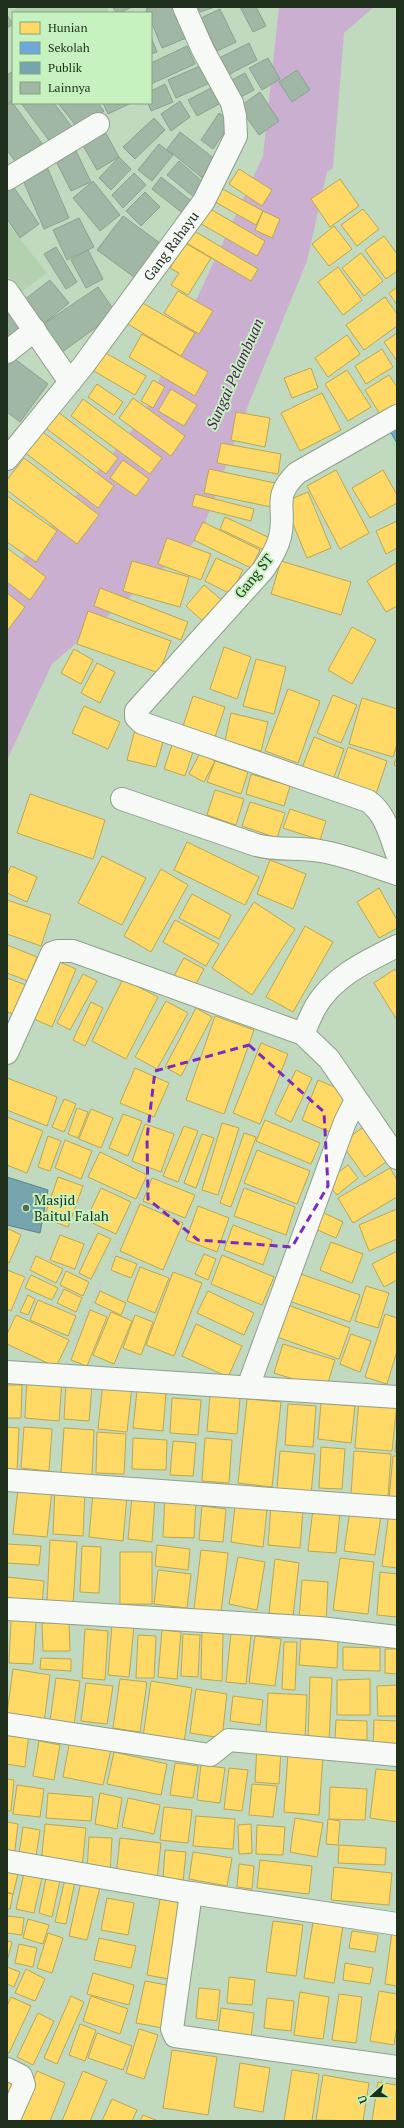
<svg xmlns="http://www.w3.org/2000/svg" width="404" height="2128" viewBox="0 0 404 2128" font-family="'PT Serif',serif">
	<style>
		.built { fill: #b5dcb0 }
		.green { fill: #b3d0af }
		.water { fill: #cbafd0 }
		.homes { fill: #ffd966; stroke: #bca650 }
		.schools { fill: #6fa8dc; stroke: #5784a2 }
		.public { fill: #76a5af; stroke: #5c8283 }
		.building { fill: #a0b7a5; stroke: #8ba290 }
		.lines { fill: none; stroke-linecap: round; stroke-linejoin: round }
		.minor-casing { stroke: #8da08b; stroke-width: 24 }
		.path { stroke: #c6cdc6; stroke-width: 2.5; stroke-dasharray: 2 3; stroke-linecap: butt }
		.minor { stroke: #f6f9f5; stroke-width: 22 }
		.marked { fill: none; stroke: #7b2cbf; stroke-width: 3; stroke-dasharray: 8 5; stroke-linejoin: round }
		.poi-dot { fill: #576a55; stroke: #c5f2bf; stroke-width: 1.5 }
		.labels { text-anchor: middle; stroke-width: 4; stroke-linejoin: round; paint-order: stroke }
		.street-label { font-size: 14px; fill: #1e2f1c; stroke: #c5f2bf }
		.poi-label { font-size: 14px; fill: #1e2f1c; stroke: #c5f2bf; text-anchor: start }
		.water-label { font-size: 15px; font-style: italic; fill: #53175d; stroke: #c5f2bf }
	</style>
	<rect width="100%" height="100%" fill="#c1d9be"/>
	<polygon class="built" points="397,419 397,457 386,426"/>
	<g class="green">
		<polygon points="19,7 107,7 109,13 14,13 13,10"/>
		<polygon points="7,223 47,273 20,293 7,274"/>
	</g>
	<polygon class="water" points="279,7 374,7 344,33 333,168 327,172 307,261 249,403 200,537 52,664 7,760 7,577 140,421 263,156"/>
	<g class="homes">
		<polygon points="239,169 272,190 262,206 229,184"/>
		<polygon points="340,179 359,206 330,227 311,199"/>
		<polygon points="217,186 263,211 256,225 210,199"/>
		<polygon points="205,206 265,241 257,256 196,221"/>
		<polygon points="363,209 379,229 357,246 341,225"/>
		<polygon points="263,211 280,219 272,238 255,230"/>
		<polygon points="334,226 352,249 329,266 312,244"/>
		<polygon points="191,229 258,269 251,281 183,241"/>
		<polygon points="384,236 397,254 397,271 386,279 365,250"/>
		<polygon points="185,243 211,258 188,295 171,285 179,273 170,268"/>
		<polygon points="361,253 383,281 364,296 342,268"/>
		<polygon points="338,267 362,300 343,315 318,282"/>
		<polygon points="397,287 397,305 389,293"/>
		<polygon points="178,291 213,311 199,334 164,313"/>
		<polygon points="385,297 397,314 397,326 364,350 346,325"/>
		<polygon points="139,301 195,333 181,356 126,323"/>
		<polygon points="397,333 397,361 384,342"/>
		<polygon points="142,334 208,372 195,396 129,357"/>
		<polygon points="347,335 360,354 328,377 315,358"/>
		<polygon points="382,349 393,367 366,384 355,366"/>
		<polygon points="104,352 146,376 135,395 94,371"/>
		<polygon points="311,368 318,388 292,398 284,378"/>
		<polygon points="347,370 371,407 348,421 325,384"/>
		<polygon points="389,375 397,387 397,410 383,419 365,390"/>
		<polygon points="153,380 165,387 153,408 141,401"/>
		<polygon points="97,384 123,402 114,415 88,397"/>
		<polygon points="171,389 197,405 184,426 158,411"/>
		<polygon points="322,393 341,430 300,451 281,413"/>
		<polygon points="133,398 185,436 171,456 119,418"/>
		<polygon points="83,399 162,458 150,474 71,416"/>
		<polygon points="58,412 118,458 106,474 46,428"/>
		<polygon points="236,412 270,418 265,447 231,440"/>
		<polygon points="40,430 114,486 98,508 24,452"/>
		<polygon points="221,443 281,454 278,474 217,463"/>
		<polygon points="24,458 99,515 77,544 7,490 7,480"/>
		<polygon points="123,460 149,479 136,496 110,478"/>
		<polygon points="209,469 275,483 271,507 204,493"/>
		<polygon points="336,470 369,533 340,549 307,486"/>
		<polygon points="383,470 397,495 397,503 370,518 352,488"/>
		<polygon points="308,492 331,548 307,558 284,502"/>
		<polygon points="195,494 254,509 251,521 192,506"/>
		<polygon points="7,496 57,531 36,562 7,542"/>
		<polygon points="225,517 272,539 266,551 220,529"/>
		<polygon points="397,521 397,548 386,554 376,531"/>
		<polygon points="203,522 260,550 251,568 194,540"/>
		<polygon points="167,538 211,554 201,580 158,564"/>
		<polygon points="7,548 46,577 30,600 7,582"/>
		<polygon points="216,558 243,570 231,594 205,581"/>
		<polygon points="132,561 189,577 180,607 123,591"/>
		<polygon points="281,561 351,582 341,615 271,594"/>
		<polygon points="396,563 397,606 386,612 367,581"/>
		<polygon points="204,585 225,603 206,624 186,606"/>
		<polygon points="100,588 188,622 181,640 94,606"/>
		<polygon points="7,593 25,607 8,630 7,629"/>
		<polygon points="88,611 171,641 159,673 77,644"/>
		<polygon points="352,627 376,640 352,684 328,670"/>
		<polygon points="224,647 251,657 237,699 210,689"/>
		<polygon points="74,649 93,660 81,684 61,673"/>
		<polygon points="256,659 286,667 274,714 243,706"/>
		<polygon points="97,663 115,672 100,703 81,693"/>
		<polygon points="288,689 320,701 298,763 265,751"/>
		<polygon points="333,695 357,705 341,743 317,733"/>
		<polygon points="193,696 225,707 215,737 183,726"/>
		<polygon points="362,698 397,709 397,744 393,757 349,744"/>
		<polygon points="84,706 120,722 108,749 72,733"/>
		<polygon points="231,713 268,722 261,751 225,741"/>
		<polygon points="136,726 165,734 156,767 127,760"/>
		<polygon points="314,737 344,749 333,780 302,768"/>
		<polygon points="172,745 193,752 185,776 164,769"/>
		<polygon points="348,747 387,761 376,794 337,780"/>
		<polygon points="200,753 215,761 204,782 189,774"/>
		<polygon points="397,756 397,766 394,765"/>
		<polygon points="215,761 248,772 241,794 207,782"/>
		<polygon points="251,774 290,786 284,806 246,794"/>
		<polygon points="215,790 244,799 236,825 207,815"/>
		<polygon points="30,794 105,820 93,859 17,833"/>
		<polygon points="250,802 285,813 277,838 242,826"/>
		<polygon points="290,809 326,821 320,840 283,828"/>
		<polygon points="187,842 259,877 245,905 174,870"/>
		<polygon points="102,856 146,878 122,925 78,903"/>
		<polygon points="270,860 306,874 293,909 257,894"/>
		<polygon points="11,866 37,877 27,902 7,893 7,875"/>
		<polygon points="161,869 188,885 151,952 124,936"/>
		<polygon points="379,888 397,920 397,928 379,938 357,902"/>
		<polygon points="192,894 231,915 219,939 179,918"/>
		<polygon points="7,900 51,915 41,946 7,934"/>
		<polygon points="254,902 295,929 252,995 212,968"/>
		<polygon points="175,920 219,944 206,966 163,942"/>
		<polygon points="305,926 333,942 293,1012 266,997"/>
		<polygon points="7,945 37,957 28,981 7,973"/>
		<polygon points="184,958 204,969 194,987 174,976"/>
		<polygon points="57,961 76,969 52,1027 32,1018"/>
		<polygon points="395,969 397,973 397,1020 374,983"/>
		<polygon points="83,974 97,981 70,1030 57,1023"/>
		<polygon points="7,978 26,985 16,1015 7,1012"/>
		<polygon points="123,979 158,997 126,1059 92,1041"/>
		<polygon points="166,1001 188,1013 157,1069 135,1057"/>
		<polygon points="91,1002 103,1008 85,1046 73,1040"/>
		<polygon points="196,1008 212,1017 181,1076 165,1067"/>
		<polygon points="215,1016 254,1030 224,1114 186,1100"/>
		<polygon points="261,1043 288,1054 260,1124 233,1113"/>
		<polygon points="135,1068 169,1083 154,1117 120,1103"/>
		<polygon points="296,1070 312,1078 291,1122 275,1114"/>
		<polygon points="7,1078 57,1097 47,1126 7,1110"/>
		<polygon points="318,1080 348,1093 332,1133 302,1120"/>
		<polygon points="64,1099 76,1104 64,1132 52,1127"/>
		<polygon points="77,1108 88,1112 78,1138 68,1134"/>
		<polygon points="91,1109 113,1118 101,1148 79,1139"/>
		<polygon points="123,1114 142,1121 128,1156 109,1148"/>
		<polygon points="7,1117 43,1131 27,1173 7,1165"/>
		<polygon points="265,1120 320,1143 311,1164 256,1141"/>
		<polygon points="222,1123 239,1128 218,1195 202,1190"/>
		<polygon points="145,1124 174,1134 161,1172 132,1161"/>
		<polygon points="184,1126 198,1131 178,1182 163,1176"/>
		<polygon points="365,1126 390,1159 365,1177 341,1143"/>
		<polygon points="244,1133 256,1137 231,1207 220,1203"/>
		<polygon points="202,1134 214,1138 196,1188 184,1183"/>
		<polygon points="48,1136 61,1141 50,1171 38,1167"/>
		<polygon points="65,1140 92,1151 81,1179 55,1168"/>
		<polygon points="257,1150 310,1171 297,1204 244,1183"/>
		<polygon points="100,1152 147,1175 136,1199 88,1177"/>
		<polygon points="348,1165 358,1178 337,1195 326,1182"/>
		<polygon points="390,1168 397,1180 397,1197 353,1223 338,1198"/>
		<polygon points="58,1177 83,1186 68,1227 44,1218"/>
		<polygon points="152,1178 195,1195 185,1218 143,1201"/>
		<polygon points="101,1188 131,1202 116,1234 86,1220"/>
		<polygon points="244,1188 295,1207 286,1235 234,1216"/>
		<polygon points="140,1204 183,1223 163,1270 120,1251"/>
		<polygon points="198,1206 229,1218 217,1252 186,1240"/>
		<polygon points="397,1209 397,1239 369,1251 359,1225"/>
		<polygon points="320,1211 343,1222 336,1238 313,1228"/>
		<polygon points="233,1225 272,1240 263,1265 224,1250"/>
		<polygon points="7,1228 21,1235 9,1263 7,1262"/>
		<polygon points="98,1233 111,1239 91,1279 79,1273"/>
		<polygon points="60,1235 84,1244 75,1269 50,1260"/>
		<polygon points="331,1242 363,1254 352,1283 320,1270"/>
		<polygon points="397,1251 397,1280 384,1287 372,1264"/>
		<polygon points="204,1254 216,1259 208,1280 195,1274"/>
		<polygon points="222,1255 274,1277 262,1305 211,1284"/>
		<polygon points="36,1256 63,1269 56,1283 30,1270"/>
		<polygon points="116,1256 137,1264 131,1278 111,1270"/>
		<polygon points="140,1267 169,1278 155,1313 127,1301"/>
		<polygon points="7,1270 25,1277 11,1311 7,1309"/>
		<polygon points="66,1271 89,1282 83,1296 60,1285"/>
		<polygon points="173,1272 202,1283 174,1356 146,1345"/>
		<polygon points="298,1273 360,1295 350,1322 289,1301"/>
		<polygon points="31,1275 58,1288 52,1300 25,1288"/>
		<polygon points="366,1286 389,1293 378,1328 355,1321"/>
		<polygon points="64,1289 82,1298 76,1312 57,1303"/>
		<polygon points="100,1291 126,1303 121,1315 95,1303"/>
		<polygon points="208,1291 254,1313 244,1335 197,1313"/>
		<polygon points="28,1295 35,1299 28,1315 20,1312"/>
		<polygon points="38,1300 76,1316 68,1336 30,1320"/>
		<polygon points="288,1305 350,1328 339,1359 277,1337"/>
		<polygon points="90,1310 107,1317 87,1366 71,1360"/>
		<polygon points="111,1312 132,1321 114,1364 93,1355"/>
		<polygon points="385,1314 397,1318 397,1351 387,1384 365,1377"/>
		<polygon points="16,1315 69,1340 56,1367 7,1344 7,1334"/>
		<polygon points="135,1315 153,1322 141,1355 123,1348"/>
		<polygon points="196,1324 242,1346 228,1377 182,1356"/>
		<polygon points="351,1334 371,1341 360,1372 340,1364"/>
		<polygon points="283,1344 335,1360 326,1389 274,1373"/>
		<polygon points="27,1378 62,1380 59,1421 25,1418"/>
		<polygon points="66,1383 92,1385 89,1421 64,1419"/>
		<polygon points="103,1383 132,1386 127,1432 98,1429"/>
		<polygon points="7,1385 22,1385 21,1418 7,1418"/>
		<polygon points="137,1391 166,1393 163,1431 133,1428"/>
		<polygon points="210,1396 240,1398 237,1434 207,1431"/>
		<polygon points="172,1398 201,1400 198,1435 170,1433"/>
		<polygon points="247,1399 281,1402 272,1487 238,1483"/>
		<polygon points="359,1399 397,1403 392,1451 355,1448"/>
		<polygon points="321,1403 355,1406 351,1443 318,1439"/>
		<polygon points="288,1404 316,1406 313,1447 285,1445"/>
		<polygon points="7,1427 19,1428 17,1473 7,1473"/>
		<polygon points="24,1427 52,1429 49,1471 21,1468"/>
		<polygon points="64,1428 94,1430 92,1475 61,1473"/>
		<polygon points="97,1432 126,1434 124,1474 96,1473"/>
		<polygon points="397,1434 397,1452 395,1452"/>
		<polygon points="133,1438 167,1440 166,1470 132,1469"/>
		<polygon points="205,1438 232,1440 229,1483 202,1481"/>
		<polygon points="173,1441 196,1443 193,1476 170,1475"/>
		<polygon points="321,1447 345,1449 342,1489 319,1488"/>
		<polygon points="280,1451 315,1454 311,1494 277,1490"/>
		<polygon points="354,1451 391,1454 388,1497 351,1494"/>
		<polygon points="393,1456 397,1456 397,1499 389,1499"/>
		<polygon points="55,1487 85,1489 83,1536 53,1534"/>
		<polygon points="18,1488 52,1491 47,1537 13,1534"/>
		<polygon points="93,1492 127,1495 123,1541 89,1537"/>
		<polygon points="132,1496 155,1498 152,1542 128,1539"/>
		<polygon points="165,1497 196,1499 194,1538 163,1537"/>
		<polygon points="202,1506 226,1509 223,1542 199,1540"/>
		<polygon points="235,1506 267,1510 263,1547 231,1542"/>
		<polygon points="271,1506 303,1509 300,1548 268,1545"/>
		<polygon points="313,1509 340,1512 336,1553 308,1551"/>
		<polygon points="350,1511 381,1515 375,1555 344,1551"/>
		<polygon points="389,1513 397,1514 397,1568 382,1566"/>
		<polygon points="50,1540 77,1542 73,1604 47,1602"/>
		<polygon points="7,1544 41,1546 39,1565 7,1563"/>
		<polygon points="157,1545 190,1549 188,1570 155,1566"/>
		<polygon points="82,1546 101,1547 99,1593 80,1592"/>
		<polygon points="201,1550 228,1553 221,1612 194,1609"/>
		<rect x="120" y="1552" width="32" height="52"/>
		<polygon points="238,1557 265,1562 257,1610 229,1604"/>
		<polygon points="340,1558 374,1562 368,1614 333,1610"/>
		<polygon points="275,1559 299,1563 293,1616 269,1613"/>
		<polygon points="158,1570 191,1574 187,1608 154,1604"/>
		<polygon points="380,1572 397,1574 397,1617 377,1615"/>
		<polygon points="7,1577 44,1581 42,1604 7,1601"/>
		<polygon points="302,1580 328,1582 326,1622 299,1620"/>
		<polygon points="11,1620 36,1621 33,1664 9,1663"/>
		<polygon points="69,1622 70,1651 43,1651 42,1623"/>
		<polygon points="112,1624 134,1626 129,1677 108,1675"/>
		<polygon points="85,1629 108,1631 105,1680 82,1678"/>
		<polygon points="162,1630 181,1632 177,1679 158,1677"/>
		<polygon points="202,1631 223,1632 222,1681 201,1679"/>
		<polygon points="231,1633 251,1635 246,1684 226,1682"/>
		<polygon points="183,1634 200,1635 198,1677 181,1676"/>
		<polygon points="138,1635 156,1636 154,1678 136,1678"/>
		<polygon points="255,1636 281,1639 275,1686 249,1683"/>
		<polygon points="301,1639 338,1641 337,1668 299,1665"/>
		<polygon points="284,1642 297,1642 295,1690 282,1689"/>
		<polygon points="343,1647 380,1648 380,1671 343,1670"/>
		<polygon points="385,1649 397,1649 397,1674 385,1673"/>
		<polygon points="41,1658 71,1659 71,1671 40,1669"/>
		<polygon points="13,1669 50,1675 44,1723 7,1714"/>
		<polygon points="310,1677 332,1678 329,1742 308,1741"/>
		<polygon points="56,1678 80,1681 74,1725 50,1721"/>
		<polygon points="120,1679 147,1682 140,1732 113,1728"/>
		<polygon points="370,1679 370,1715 337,1715 337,1680"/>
		<polygon points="151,1681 192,1688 184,1742 143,1737"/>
		<polygon points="86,1683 113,1686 107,1724 81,1721"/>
		<polygon points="397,1685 397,1716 378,1716 377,1686"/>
		<polygon points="196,1689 227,1694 222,1738 190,1733"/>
		<polygon points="268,1693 307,1695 305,1737 266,1735"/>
		<polygon points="233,1696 263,1700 260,1725 230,1721"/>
		<polygon points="336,1720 367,1721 367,1740 335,1739"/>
		<polygon points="374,1720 397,1721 397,1749 373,1749"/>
		<polygon points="7,1730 29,1733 25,1767 7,1764"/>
		<polygon points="70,1740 111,1749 103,1785 63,1777"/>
		<polygon points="39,1741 60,1745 54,1780 33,1776"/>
		<polygon points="257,1746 281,1748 279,1784 255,1782"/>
		<polygon points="114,1752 167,1764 161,1795 107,1784"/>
		<polygon points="288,1753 323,1755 319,1815 284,1812"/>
		<polygon points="175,1763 198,1766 193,1798 170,1795"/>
		<polygon points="201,1765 225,1768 220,1803 197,1800"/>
		<polygon points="229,1768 248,1770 242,1811 224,1809"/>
		<polygon points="376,1769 397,1771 397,1822 370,1818"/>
		<polygon points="7,1779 14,1780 11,1811 7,1811"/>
		<polygon points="252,1784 277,1786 273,1817 249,1815"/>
		<polygon points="17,1785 44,1789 40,1817 13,1814"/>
		<polygon points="330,1787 367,1789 365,1820 329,1819"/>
		<polygon points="48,1793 93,1797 91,1821 46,1818"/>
		<polygon points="100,1793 122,1798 117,1829 95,1824"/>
		<polygon points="128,1798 160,1805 154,1834 122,1827"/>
		<polygon points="164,1807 192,1810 188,1843 160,1840"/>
		<polygon points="196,1816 235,1819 233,1849 193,1846"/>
		<polygon points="295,1818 323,1823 317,1857 290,1852"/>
		<polygon points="328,1819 340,1821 338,1845 326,1844"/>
		<polygon points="7,1822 18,1824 14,1858 7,1857"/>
		<polygon points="45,1824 86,1828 82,1868 41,1864"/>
		<polygon points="251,1824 252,1853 239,1854 238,1825"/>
		<polygon points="257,1825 285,1827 283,1855 256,1854"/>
		<polygon points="23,1827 40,1830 35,1863 18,1860"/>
		<polygon points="89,1837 112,1838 110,1873 87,1872"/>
		<polygon points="120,1838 161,1843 157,1880 116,1876"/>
		<polygon points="339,1845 386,1848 385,1865 338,1863"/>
		<polygon points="165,1850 186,1852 183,1882 163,1880"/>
		<polygon points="193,1852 232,1858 227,1886 189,1879"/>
		<polygon points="260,1860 312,1866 309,1894 257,1888"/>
		<polygon points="239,1864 254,1866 252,1889 237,1887"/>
		<polygon points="334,1867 392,1873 389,1905 331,1900"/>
		<polygon points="25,1869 43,1873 34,1913 16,1909"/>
		<polygon points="7,1871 18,1874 13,1894 7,1892"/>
		<polygon points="47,1873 61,1876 52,1917 39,1913"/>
		<polygon points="66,1875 76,1877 66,1924 55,1922"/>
		<polygon points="81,1882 100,1887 87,1940 69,1936"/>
		<polygon points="7,1893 13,1894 10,1909 7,1909"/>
		<polygon points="107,1898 134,1903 128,1935 101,1930"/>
		<polygon points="160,1899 188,1904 174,1980 147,1975"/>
		<polygon points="7,1916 24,1918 22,1935 7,1933"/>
		<polygon points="314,1916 344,1920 334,1983 304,1978"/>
		<polygon points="28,1919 49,1925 43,1944 23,1938"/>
		<polygon points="273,1921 303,1925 296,1976 266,1972"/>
		<polygon points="352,1931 378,1935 375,1952 349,1948"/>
		<polygon points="392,1932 397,1933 397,1986 385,1984"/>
		<polygon points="48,1933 63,1938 52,1973 37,1968"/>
		<polygon points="99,1938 136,1946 131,1968 94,1960"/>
		<polygon points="7,1941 12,1942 8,1958 7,1958"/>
		<polygon points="19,1944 37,1948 33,1967 15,1963"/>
		<polygon points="345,1963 373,1968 370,1984 343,1980"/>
		<polygon points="7,1967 20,1972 14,1987 7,1984"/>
		<polygon points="26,1969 45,1979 35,2001 15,1993"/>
		<polygon points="93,1973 134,1985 129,2005 87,1994"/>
		<polygon points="229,1977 255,1980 252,2005 227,2003"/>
		<polygon points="145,1981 172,1986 163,2028 136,2023"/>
		<polygon points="199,1988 220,1990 217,2021 196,2018"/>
		<polygon points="379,1991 397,1994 397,2026 394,2045 370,2041"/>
		<polygon points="300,1992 329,1997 323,2039 294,2035"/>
		<polygon points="339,1994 362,1997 356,2043 332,2040"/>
		<polygon points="71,1996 84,2002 57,2064 44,2058"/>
		<polygon points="91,1996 128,2009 120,2034 83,2021"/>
		<polygon points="11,1997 31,2006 9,2053 7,2052 7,2006"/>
		<polygon points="267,1998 294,2001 291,2031 264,2028"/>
		<polygon points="221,2008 254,2013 251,2037 218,2033"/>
		<polygon points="38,2013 54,2021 33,2065 17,2057"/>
		<polygon points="80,2024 96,2030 85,2061 69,2055"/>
		<polygon points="139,2029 158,2035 144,2079 126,2073"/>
		<polygon points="97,2033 132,2046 123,2070 88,2058"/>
		<polygon points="172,2050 217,2057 208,2115 163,2108"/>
		<polygon points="240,2063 270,2068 263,2112 234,2107"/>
		<polygon points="292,2070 319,2074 312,2121 284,2121"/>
		<polygon points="37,2071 65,2083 50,2121 17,2121"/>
		<polygon points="83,2071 107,2081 90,2121 62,2121"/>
		<polygon points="323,2075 369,2083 363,2121 316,2120"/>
		<polygon points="7,2080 19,2086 7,2111"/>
		<polygon points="378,2082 397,2085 397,2121 372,2121"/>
		<polygon points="112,2099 137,2110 132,2121 102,2121"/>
		<polygon points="143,2115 158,2121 140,2121"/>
	</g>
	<polygon class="schools" points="397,426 397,443 390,431"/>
	<polygon class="public" points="7,1177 48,1190 40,1233 7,1225"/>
	<g class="building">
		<polygon points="113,7 132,7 120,13 116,13"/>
		<polygon points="152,7 179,7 191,36 162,48 151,21 151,13 147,13 146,9"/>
		<polygon points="198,7 215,7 200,12"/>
		<polygon points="240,7 256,7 266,26 253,32"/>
		<polygon points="220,9 236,42 217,51 201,18"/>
		<polygon points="7,15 13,24 7,28"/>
		<polygon points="151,37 157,52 151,54"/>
		<polygon points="249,43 257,60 226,76 217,59"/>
		<polygon points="187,46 195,64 151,84 151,63"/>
		<polygon points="268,58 280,79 262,90 249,68"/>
		<polygon points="202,65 210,83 176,98 168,80"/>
		<polygon points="297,70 310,90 292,102 279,82"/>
		<polygon points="13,71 13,100 7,104 7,75"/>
		<polygon points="245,73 254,90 237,99 228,82"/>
		<polygon points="165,84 173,102 151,111 148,103 151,103 151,91"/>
		<polygon points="211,88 219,104 197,116 188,100"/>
		<polygon points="260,92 279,121 259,135 239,107"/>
		<polygon points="180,101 190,117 171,131 161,114"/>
		<polygon points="12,102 46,149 20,168 7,150 7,105"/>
		<polygon points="21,103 54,103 75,131 54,147"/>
		<polygon points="58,103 98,103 104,111 79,130"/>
		<polygon points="103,103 131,103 108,114"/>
		<polygon points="219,113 231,122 213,149 201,140"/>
		<polygon points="154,118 165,130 135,159 123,147"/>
		<polygon points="104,130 119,157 97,170 81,142"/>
		<polygon points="180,132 220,163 206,181 167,149"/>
		<polygon points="159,144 173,155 152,181 138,170"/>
		<polygon points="76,151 91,182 71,191 56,161"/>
		<polygon points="119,157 131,169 111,190 99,178"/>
		<polygon points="179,161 205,184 194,197 167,175"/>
		<polygon points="47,167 69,218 44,229 22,178"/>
		<polygon points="134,173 146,185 123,208 112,195"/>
		<polygon points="161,177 194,203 185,215 152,189"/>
		<polygon points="93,181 120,215 100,231 73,198"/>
		<polygon points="10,182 39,224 20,238 7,219 7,184"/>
		<polygon points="145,192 160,207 141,226 126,211"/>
		<polygon points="123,216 164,246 138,280 97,250"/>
		<polygon points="79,218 94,247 67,260 53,230"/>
		<polygon points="56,247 77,282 66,289 44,254"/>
		<polygon points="88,250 103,279 86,288 71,260"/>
		<polygon points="50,280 69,303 43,324 24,300"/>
		<polygon points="98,287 116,313 58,355 39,327"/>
		<polygon points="7,302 26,329 7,342"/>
		<polygon points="7,353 48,384 20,422 7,412"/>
	</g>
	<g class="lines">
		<g class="minor-casing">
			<g id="minor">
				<polyline points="7,179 98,124"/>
				<polyline points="7,291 70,382"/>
				<polyline points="7,352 35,330"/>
				<path d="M397,416L297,473C271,498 287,507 280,537C277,549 270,560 263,570L136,711V717L142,723L368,801C386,814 390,835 397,854"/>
				<path id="s1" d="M7,459L83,366L204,201L236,136L235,116L232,103L203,50L184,7"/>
				<path d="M122,799L256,845C277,851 298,847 320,851C346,855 372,866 397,874"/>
				<path d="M303,1034C307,1025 311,1015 316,1006C334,976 367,961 397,946"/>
				<polyline points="7,1053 52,953 58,951 73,951 303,1034 329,1059 397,1158"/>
				<polyline points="7,1372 397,1397"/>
				<polyline points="248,1387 345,1122 356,1100"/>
				<polyline points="7,1480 397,1508"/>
				<polyline points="7,1609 320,1628 397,1637"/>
				<polyline points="7,1724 210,1755 229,1740 397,1755"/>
				<polyline points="7,1861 191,1893 397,1924"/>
				<polyline points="191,1893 172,2029 175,2036 397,2067"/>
				<polyline points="7,2069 21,2076 24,2085 8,2121"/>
			</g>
		</g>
		<g class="path">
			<polyline points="7,1326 45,1229"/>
			<polyline points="68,1353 148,1182"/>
		</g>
		<use href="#minor" class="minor"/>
	</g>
	<path class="marked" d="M249,1045L324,1112L328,1186L292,1247L198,1240L148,1199L147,1138L155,1071Z"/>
	<circle class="poi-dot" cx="26" cy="1208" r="4"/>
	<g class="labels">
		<g class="street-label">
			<text dy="5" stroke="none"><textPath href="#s1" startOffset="269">Gang Rahayu</textPath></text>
			<text transform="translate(254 576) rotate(-51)" y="5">Gang ST</text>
		</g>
		<g class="poi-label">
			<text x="34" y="1205">Masjid<tspan x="34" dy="16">Baitul Falah</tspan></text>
		</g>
		<g class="water-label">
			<text transform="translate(235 374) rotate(-66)" y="5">Sungai Pelambuan</text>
		</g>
	</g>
	<rect width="404" height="2128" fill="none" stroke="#1e2f1c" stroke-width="16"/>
	<rect x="12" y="12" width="140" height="92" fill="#c5f2bf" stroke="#82a47e"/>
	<rect x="20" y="22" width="20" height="12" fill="#ffd966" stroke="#82a47e"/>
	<text x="48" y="32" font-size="12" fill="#1e2f1c">Hunian</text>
	<rect x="20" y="42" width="20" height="12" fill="#6fa8dc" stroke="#82a47e"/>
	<text x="48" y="52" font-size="12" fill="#1e2f1c">Sekolah</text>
	<rect x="20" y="62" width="20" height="12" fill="#76a5af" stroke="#82a47e"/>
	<text x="48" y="72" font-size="12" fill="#1e2f1c">Publik</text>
	<rect x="20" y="82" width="20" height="12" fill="#a0b7a5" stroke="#82a47e"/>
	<text x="48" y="92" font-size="12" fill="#1e2f1c">Lainnya</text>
	<g transform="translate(372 2096) rotate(249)" stroke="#c5f2bf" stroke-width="3" paint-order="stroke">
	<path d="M0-3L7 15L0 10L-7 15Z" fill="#1e2f1c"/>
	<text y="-6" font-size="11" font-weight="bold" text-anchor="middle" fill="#1e2f1c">U</text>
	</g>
</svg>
